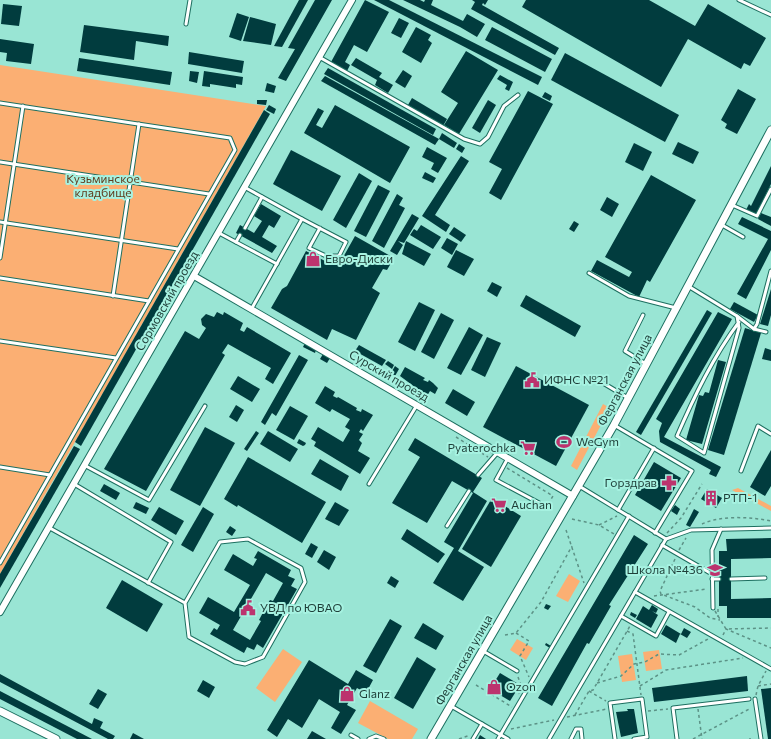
<svg xmlns="http://www.w3.org/2000/svg" width="771" height="739" viewBox="0 0 771 739" font-family="Commissioner,sans-serif">
	<style>
		.green { fill: #fbaf73 }
		.building { fill: #013c3e; fill-rule: evenodd }
		.lines { fill: none; stroke-linecap: round; stroke-linejoin: round }
		.service-casing { stroke: #1d6f60; stroke-width: 5 }
		.minor-casing { stroke: #1d6f60; stroke-width: 8 }
		.tertiary-casing { stroke: #1d6f60; stroke-width: 9 }
		.path { stroke: #5c9286; stroke-width: 1.5; stroke-dasharray: 3 3; stroke-linecap: butt }
		.service { stroke: #fff; stroke-width: 3 }
		.minor { stroke: #fff; stroke-width: 6 }
		.tertiary { stroke: #fff; stroke-width: 7 }
		.labels { text-anchor: middle; stroke-width: 4; stroke-linejoin: round; paint-order: stroke }
		.park-label { font-size: 12px; fill: #603c1e; stroke: #a6f2e1 }
		.poi-label { font-size: 12px; fill: #1e3e38; stroke: #a6f2e1; text-anchor: start }
		.street-label { font-size: 12px; fill: #1e3e38; stroke: #a6f2e1 }
	</style>
	<rect width="100%" height="100%" fill="#99e5d4"/>
	<g class="green">
		<polygon points="0,65 266,106 0,574"/>
		<polygon points="603,404 610,408 577,470 571,466"/>
		<polygon points="738,488 771,506 771,511 732,490"/>
		<polygon points="569,574 580,581 568,602 556,596"/>
		<polygon points="517,639 533,648 526,660 510,650"/>
		<polygon points="283,649 302,662 275,702 256,688"/>
		<polygon points="659,650 662,669 646,671 643,652"/>
		<polygon points="632,654 636,680 622,682 618,656"/>
		<polygon points="370,701 418,729 412,739 388,739 358,723"/>
	</g>
	<g class="building">
		<polygon points="299,0 308,0 282,47 274,46"/>
		<polygon points="315,0 332,0 286,81 278,78 295,49 288,48"/>
		<polygon points="365,0 389,12 367,52 354,45 345,62 350,65 347,71 331,62"/>
		<polygon points="374,0 389,0 542,77 538,85"/>
		<polygon points="403,0 420,0 424,2 425,0 433,0 431,5 463,21 467,14 485,24 477,37 460,27"/>
		<polygon points="472,0 488,0 485,5 483,3 482,5 559,48 555,55 471,9 475,2"/>
		<polygon points="526,0 649,0 695,26 708,4 766,38 750,66 744,63 741,69 688,39 661,87 522,7"/>
		<polygon points="3,4 22,6 19,26 1,24"/>
		<polygon points="237,13 249,17 241,41 229,37"/>
		<polygon points="250,17 276,24 271,45 243,41"/>
		<polygon points="399,18 409,23 401,38 391,33"/>
		<polygon points="84,25 169,36 168,46 136,41 134,60 80,52"/>
		<polygon points="416,27 431,35 428,40 432,43 421,63 402,52"/>
		<polygon points="492,27 552,59 545,72 485,40"/>
		<polygon points="0,39 34,44 31,64 6,61 7,53 0,52"/>
		<polygon points="466,51 498,70 459,134 444,125 458,103 441,92"/>
		<polygon points="189,52 244,61 242,73 188,64"/>
		<polygon points="565,53 679,115 665,142 551,80"/>
		<polygon points="79,58 172,72 170,85 77,71"/>
		<polygon points="356,58 382,73 379,77 393,85 388,93 375,85 377,80 351,65"/>
		<polygon points="328,68 436,129 433,135 324,74"/>
		<polygon points="403,70 412,76 405,88 395,82"/>
		<polygon points="190,71 199,72 197,83 189,81"/>
		<polygon points="204,71 243,77 242,85 236,84 236,88 210,84 210,87 202,86"/>
		<polygon points="500,75 513,82 509,91 505,89 507,85 497,79"/>
		<polygon points="325,76 439,139 435,145 321,81"/>
		<polygon points="267,83 276,86 274,93 265,91"/>
		<polygon points="738,89 756,99 737,134 725,128 727,124 721,120"/>
		<polygon points="528,91 553,104 501,200 489,193 502,169 489,162"/>
		<polygon points="545,92 552,96 550,101 542,97"/>
		<polygon points="412,98 447,119 443,126 408,105"/>
		<polygon points="257,100 267,100 266,105 257,104"/>
		<polygon points="488,100 496,105 480,133 472,128"/>
		<polygon points="269,105 276,109 274,114 266,110"/>
		<polygon points="335,105 410,147 390,183 304,133 318,108 324,111 316,125 322,128"/>
		<polygon points="264,110 270,114 81,446 75,442"/>
		<polygon points="442,133 457,143 454,148 439,139"/>
		<polygon points="678,142 699,152 693,164 672,154"/>
		<polygon points="634,143 652,152 643,171 625,162"/>
		<polygon points="459,144 465,148 462,153 456,149"/>
		<polygon points="427,147 447,158 438,173 431,169 434,163 422,157"/>
		<polygon points="291,150 341,176 322,211 273,184"/>
		<polygon points="461,156 469,161 435,215 450,225 446,232 422,216"/>
		<polygon points="771,166 771,184 755,217 745,212 749,204 751,206"/>
		<polygon points="425,172 436,178 433,183 422,178"/>
		<polygon points="359,173 372,181 346,228 333,220"/>
		<polygon points="651,175 696,200 650,282 647,280 639,297 591,271 597,260 629,277 632,272 605,257"/>
		<polygon points="378,185 390,191 366,237 354,231"/>
		<polygon points="397,194 403,198 399,205 405,208 384,248 372,241"/>
		<polygon points="607,197 619,204 612,217 600,210"/>
		<polygon points="261,204 281,216 274,228 269,225 262,237 277,246 272,253 236,233 240,225 254,233 262,221 254,216"/>
		<polygon points="761,213 771,217 771,226 758,219"/>
		<polygon points="412,214 419,218 404,243 398,241 403,245 397,255 390,251"/>
		<polygon points="742,217 771,231 771,250 746,299 737,294 768,239 738,224"/>
		<polygon points="574,221 579,224 574,232 569,229"/>
		<polygon points="421,225 441,237 433,249 410,235 414,229 417,231"/>
		<polygon points="454,227 466,235 461,242 449,234"/>
		<polygon points="355,236 394,258 387,270 383,269 372,288 380,293 356,340 332,329 327,340 271,308 282,289 287,286 306,251 325,261 335,258 341,261"/>
		<polygon points="447,238 458,244 452,255 441,248"/>
		<polygon points="406,241 431,254 424,266 402,254"/>
		<polygon points="456,250 474,259 464,276 447,267"/>
		<polygon points="492,282 502,287 497,297 487,291"/>
		<polygon points="771,289 771,315 768,326 760,324"/>
		<polygon points="526,295 581,326 575,337 520,306"/>
		<polygon points="419,302 435,310 415,351 398,342"/>
		<polygon points="734,302 758,315 754,322 730,309"/>
		<polygon points="707,310 712,313 641,435 636,432"/>
		<polygon points="217,312 223,315 224,312 243,323 240,330 244,332 247,327 291,353 273,384 265,379 271,368 228,344 222,353 225,355 146,491 104,469 185,331 199,339 206,328 202,325 201,319 206,314 214,317"/>
		<polygon points="718,312 732,319 664,437 721,467 716,477 709,474 711,470 660,442 659,431 662,423 656,419"/>
		<polygon points="441,313 454,320 434,359 421,352"/>
		<polygon points="469,327 483,335 461,375 447,368"/>
		<polygon points="745,328 761,333 724,455 708,450"/>
		<polygon points="487,337 501,343 485,377 471,370"/>
		<polygon points="305,343 316,350 315,353 303,347"/>
		<polygon points="359,345 386,360 382,366 355,351"/>
		<polygon points="765,348 771,350 771,361 762,359"/>
		<polygon points="323,354 330,358 327,363 320,359"/>
		<polygon points="299,355 308,360 276,416 272,413 265,425 261,422"/>
		<polygon points="718,360 726,362 702,444 686,440 699,395 703,396 705,392 709,393"/>
		<polygon points="388,361 394,365 392,369 385,364"/>
		<polygon points="395,366 399,369 395,376 391,373"/>
		<polygon points="516,366 589,405 556,466 483,427"/>
		<polygon points="405,367 425,378 423,380 428,382 429,380 433,383 438,388 435,394 430,391 427,396 400,376"/>
		<polygon points="238,376 260,389 252,402 230,389"/>
		<polygon points="325,386 335,392 333,396 337,398 338,397 357,408 356,410 361,412 362,409 373,415 363,431 361,429 359,432 363,434 359,440 362,443 358,451 370,458 360,474 314,446 316,442 311,439 318,427 343,442 350,430 345,427 350,419 332,409 330,412 315,403"/>
		<polygon points="453,389 475,402 467,416 445,403"/>
		<polygon points="236,405 244,410 237,422 229,417"/>
		<polygon points="290,406 308,416 294,440 276,430"/>
		<polygon points="205,427 235,443 200,506 170,490"/>
		<polygon points="256,431 259,433 247,451 244,449"/>
		<polygon points="268,431 298,449 290,462 260,444"/>
		<polygon points="415,438 482,478 473,492 487,501 458,551 484,567 463,601 433,583 454,548 444,542 473,493 452,481 427,523 392,503 420,457 408,450"/>
		<polygon points="299,439 306,443 305,445 303,446 297,443"/>
		<polygon points="74,446 80,449 0,588 0,574"/>
		<polygon points="771,450 771,486 765,496 750,487"/>
		<polygon points="248,457 326,502 302,543 238,505 237,507 224,499"/>
		<polygon points="320,459 349,476 341,491 311,474"/>
		<polygon points="654,462 681,478 661,511 635,495"/>
		<polygon points="104,484 120,493 116,500 100,491"/>
		<polygon points="707,489 722,498 716,508 701,499"/>
		<polygon points="492,498 521,516 491,567 462,549"/>
		<polygon points="136,502 149,508 146,514 133,508"/>
		<polygon points="335,502 349,510 339,526 325,519"/>
		<polygon points="675,505 680,509 677,515 671,511"/>
		<polygon points="159,507 184,521 176,535 151,520"/>
		<polygon points="203,507 214,514 193,552 181,545"/>
		<polygon points="694,509 699,512 690,527 686,525"/>
		<polygon points="230,526 236,530 232,536 226,532"/>
		<polygon points="407,529 445,554 438,563 401,539"/>
		<polygon points="634,535 648,544 609,605 611,606 589,644 587,643 552,706 538,698"/>
		<polygon points="771,538 771,558 731,559 731,599 771,598 771,618 727,618 727,606 719,606 719,551 727,551 726,539"/>
		<polygon points="311,543 318,547 312,558 305,554"/>
		<polygon points="324,550 336,557 329,570 317,562"/>
		<path d="M258,551L291,570L288,576L295,579L291,586L297,589L263,648L257,644L254,650L247,647L244,653L210,634L214,628L217,630L220,625L199,613L208,597L234,612L250,585L224,570L233,554L253,566L257,559L254,558ZM266,573L283,583L273,601L270,600L268,603L259,620L261,621L250,640L233,630Z"/>
		<polygon points="391,576 399,581 395,588 387,583"/>
		<polygon points="122,580 163,604 147,632 106,608"/>
		<polygon points="546,604 551,606 548,610 544,608"/>
		<polygon points="652,605 658,609 656,613 652,611 658,615 651,628 636,619 643,606 649,610"/>
		<polygon points="631,612 637,615 635,618 630,615"/>
		<polygon points="390,619 402,626 376,673 363,666"/>
		<polygon points="423,623 444,636 436,650 414,638"/>
		<polygon points="666,625 681,634 684,628 691,632 687,638 680,634 676,643 661,634"/>
		<polygon points="546,643 551,646 550,648 545,645"/>
		<polygon points="417,657 436,669 413,709 394,698"/>
		<polygon points="309,660 348,684 356,670 373,680 366,693 357,688 347,705 356,710 341,734 331,728 340,712 319,699 302,728 288,719 277,737 267,730"/>
		<polygon points="500,673 520,685 510,701 490,689"/>
		<polygon points="0,674 92,724 94,718 103,722 100,728 115,736 113,739 108,739 0,682"/>
		<polygon points="747,676 748,691 654,702 652,688"/>
		<polygon points="203,680 215,687 209,698 197,691"/>
		<polygon points="771,688 771,739 768,739 761,689"/>
		<polygon points="98,689 107,694 98,709 89,704"/>
		<polygon points="0,691 92,739 77,739 0,699"/>
		<polygon points="627,709 634,709 638,733 621,737 616,712 628,711"/>
		<polygon points="312,731 326,739 307,739"/>
		<polygon points="133,733 144,739 130,739"/>
		<polygon points="480,735 486,739 478,739"/>
	</g>
	<g class="lines">
		<g class="service-casing">
			<g id="service">
				<polyline points="739,0 771,15"/>
				<polyline points="186,24 190,0"/>
				<polyline points="319,57 464,139 480,144 488,137 504,106 518,95"/>
				<polyline points="0,103 230,138 235,150 0,563"/>
				<polyline points="0,162 209,194"/>
				<polyline points="246,188 302,219 252,308"/>
				<polyline points="732,205 757,216 771,189"/>
				<polyline points="302,219 346,242 339,256 326,256 309,248 320,228"/>
				<polyline points="0,222 178,249"/>
				<polyline points="722,225 743,237"/>
				<polyline points="245,228 262,197"/>
				<polyline points="219,233 277,264"/>
				<polyline points="236,242 240,235"/>
				<polyline points="0,258 23,106"/>
				<polyline points="589,273 629,296 676,308"/>
				<polyline points="0,278 149,301"/>
				<path d="M688,286L737,316L739,328L704,453L677,436C694,397 713,357 739,322"/>
				<polyline points="113,296 139,124"/>
				<polyline points="643,315 625,351 646,364"/>
				<polyline points="737,316 754,329 757,324 771,271"/>
				<polyline points="754,329 766,332"/>
				<polyline points="0,341 116,358"/>
				<polyline points="603,383 628,398"/>
				<polyline points="614,425 692,471 655,533"/>
				<polyline points="508,458 496,480 541,504"/>
				<polyline points="84,465 149,500 205,406"/>
				<polyline points="0,467 50,475"/>
				<polyline points="741,471 758,426 771,434"/>
				<polyline points="478,475 498,452"/>
				<polyline points="74,484 171,542 148,583"/>
				<polyline points="369,484 417,405"/>
				<polyline points="618,510 654,448"/>
				<polyline points="447,526 469,491"/>
				<polyline points="48,527 185,603 189,637 235,662 245,664 263,657 305,582 301,568 248,539 220,542 185,603"/>
				<polyline points="666,539 691,530 771,528"/>
				<polyline points="662,545 712,574"/>
				<polyline points="712,579 719,579"/>
				<polyline points="731,579 765,578"/>
				<polyline points="635,592 771,669"/>
				<polyline points="713,608 712,550 721,529"/>
				<polyline points="621,616 656,636 669,612"/>
				<polyline points="483,651 517,671"/>
				<polyline points="755,699 761,739"/>
				<polyline points="451,706 508,739"/>
				<polyline points="351,735 358,739"/>
				<polyline points="369,739 376,736 384,739"/>
				<polyline points="473,739 482,724"/>
				<polyline points="498,739 629,516"/>
				<polyline points="549,739 666,539 579,486"/>
				<polyline points="571,739 576,729 581,729 582,739"/>
				<polyline points="615,739 610,703 642,699 647,737 634,739"/>
				<polyline points="677,739 673,708 749,699"/>
			</g>
		</g>
		<g class="minor-casing">
			<g id="minor">
				<polyline points="194,276 573,496"/>
				<polyline points="0,612 352,0"/>
			</g>
		</g>
		<g class="tertiary-casing">
			<g id="tertiary">
				<polyline points="0,711 56,739"/>
				<polyline points="431,739 614,425 771,130"/>
			</g>
		</g>
		<g class="path">
			<polyline points="456,437 488,457"/>
			<polyline points="507,468 553,496 547,506"/>
			<polyline points="572,519 599,525 614,534"/>
			<path d="M702,524C721,515 751,517 771,521"/>
			<polyline points="599,525 617,516"/>
			<polyline points="566,530 584,583"/>
			<polyline points="667,533 681,518 702,484"/>
			<polyline points="679,550 686,538"/>
			<polyline points="675,559 660,591 661,594 695,607 710,618 720,620"/>
			<polyline points="654,596 707,589"/>
			<polyline points="718,609 718,617"/>
			<polyline points="715,611 726,629 771,628"/>
			<polyline points="627,631 633,634 641,695"/>
			<polyline points="516,633 529,641 520,656 529,677"/>
			<polyline points="505,635 516,633 541,602 572,546"/>
			<polyline points="723,635 726,629 771,648"/>
			<polyline points="518,677 521,685 518,690 519,694"/>
			<polyline points="597,683 621,676 634,664 645,662 659,654 679,655 708,639"/>
			<polyline points="476,685 512,707"/>
			<polyline points="640,686 666,670 743,658"/>
			<polyline points="758,686 771,684"/>
			<polyline points="589,691 606,701"/>
			<polyline points="756,695 758,686 766,671"/>
			<polyline points="698,709 702,739"/>
			<polyline points="648,711 668,709"/>
			<polyline points="575,715 589,691 593,690 630,626"/>
			<polyline points="567,717 607,709"/>
			<polyline points="511,729 554,720"/>
			<polyline points="750,738 750,739"/>
			<polyline points="459,739 470,735"/>
			<polyline points="693,739 751,708"/>
		</g>
		<use href="#service" class="service"/>
		<use href="#minor" class="minor"/>
		<use href="#tertiary" class="tertiary"/>
	</g>
	<defs>
		<g id="shop-bare" transform="scale(1.2)"><path d="M-5-2.5h2.3a2.7 3.5 0 0 1 5.4 0H5L5.5 6h-11ZM-1.5-2.5h3a1.5 2.3 0 0 0-3 0Z" fill="#bc336e" stroke="#a6f2e1" stroke-width="2.5" paint-order="stroke"/></g>
		<g id="civic-bare" transform="scale(1.2)"><path d="M-.6-6.5H3V-4.5H.6V-3L4-1V1h2V6H-6V1h2V-1L-.6-3ZM-1.2 2.5V6h2.4V2.5Z" fill="#bc336e" stroke="#a6f2e1" stroke-width="2.5" paint-order="stroke"/></g>
		<g id="stadium-bare" transform="scale(1.2)"><path d="M0-5a6.5 5 0 1 0 0 10a6.5 5 0 1 0 0-10ZM-3.5-1.8h7v3.6h-7Z" fill="#bc336e" stroke="#a6f2e1" stroke-width="2.5" paint-order="stroke"/></g>
		<g id="supermarket-bare" transform="scale(1.2)"><path d="M-6-5.5h2.5l.6 2H6L4.5 2H-2.5L-4.4-4H-6ZM-1.5 3.2a1.3 1.3 0 1 0 .1 0ZM3 3.2a1.3 1.3 0 1 0 .1 0Z" fill="#bc336e" stroke="#a6f2e1" stroke-width="2.5" paint-order="stroke"/></g>
		<g id="pharmacy-bare" transform="scale(1.2)"><path d="M-2-6h4v4h4v4h-4v4h-4v-4h-4v-4h4Z" fill="#bc336e" stroke="#a6f2e1" stroke-width="2.5" paint-order="stroke"/></g>
		<g id="building-bare" transform="scale(1.2)"><path d="M-4-6H4V6H1V3H-1V6H-4ZM-2.5-4.3h1.7v1.8h-1.7ZM.8-4.3h1.7v1.8H.8ZM-2.5-1h1.7V.8h-1.7ZM.8-1h1.7V.8H.8Z" fill="#bc336e" stroke="#a6f2e1" stroke-width="2.5" paint-order="stroke"/></g>
		<g id="school-bare" transform="scale(1.2)"><path d="M0-5L7-2L0 1L-7-2ZM-4 1L0 2.5L4 1V4Q0 6-4 4Z" fill="#bc336e" stroke="#a6f2e1" stroke-width="2.5" paint-order="stroke"/></g>
	</defs>
	<g fill-rule="evenodd">
		<use href="#shop-bare" x="313" y="259"/>
		<use href="#civic-bare" x="532" y="380"/>
		<use href="#stadium-bare" x="564" y="442"/>
		<use href="#supermarket-bare" x="528" y="448"/>
		<use href="#pharmacy-bare" x="669" y="483"/>
		<use href="#building-bare" x="711" y="498"/>
		<use href="#supermarket-bare" x="499" y="505"/>
		<use href="#school-bare" x="715" y="570"/>
		<use href="#civic-bare" x="248" y="608"/>
		<use href="#shop-bare" x="494" y="687"/>
		<use href="#shop-bare" x="347" y="694"/>
	</g>
	<g class="labels">
		<g class="park-label">
			<text x="103" y="183">Кузьминское<tspan x="103" dy="14">кладбище</tspan></text>
		</g>
		<g class="poi-label">
			<text x="325" y="263">Евро-Диски</text>
			<text x="544" y="384">ИФНС №21</text>
			<text x="576" y="446">WeGym</text>
			<text x="516" y="452" text-anchor="end">Pyaterochka</text>
			<text x="657" y="487" text-anchor="end">Горздрав</text>
			<text x="723" y="502">РТП-1</text>
			<text x="511" y="509">Auchan</text>
			<text x="703" y="574" text-anchor="end">Школа №436</text>
			<text x="260" y="612">УВД по ЮВАО</text>
			<text x="506" y="691">Ozon</text>
			<text x="359" y="698">Glanz</text>
		</g>
		<g class="street-label">
			<text transform="translate(167 301) rotate(-60)" y="4">Сормовский проезд</text>
			<text transform="translate(389 376) rotate(30)" y="4">Сурский проезд</text>
			<text transform="translate(625 380) rotate(-62)" y="4">Ферганская улица</text>
			<text transform="translate(464 660) rotate(-60)" y="4">Ферганская улица</text>
		</g>
	</g>
</svg>
